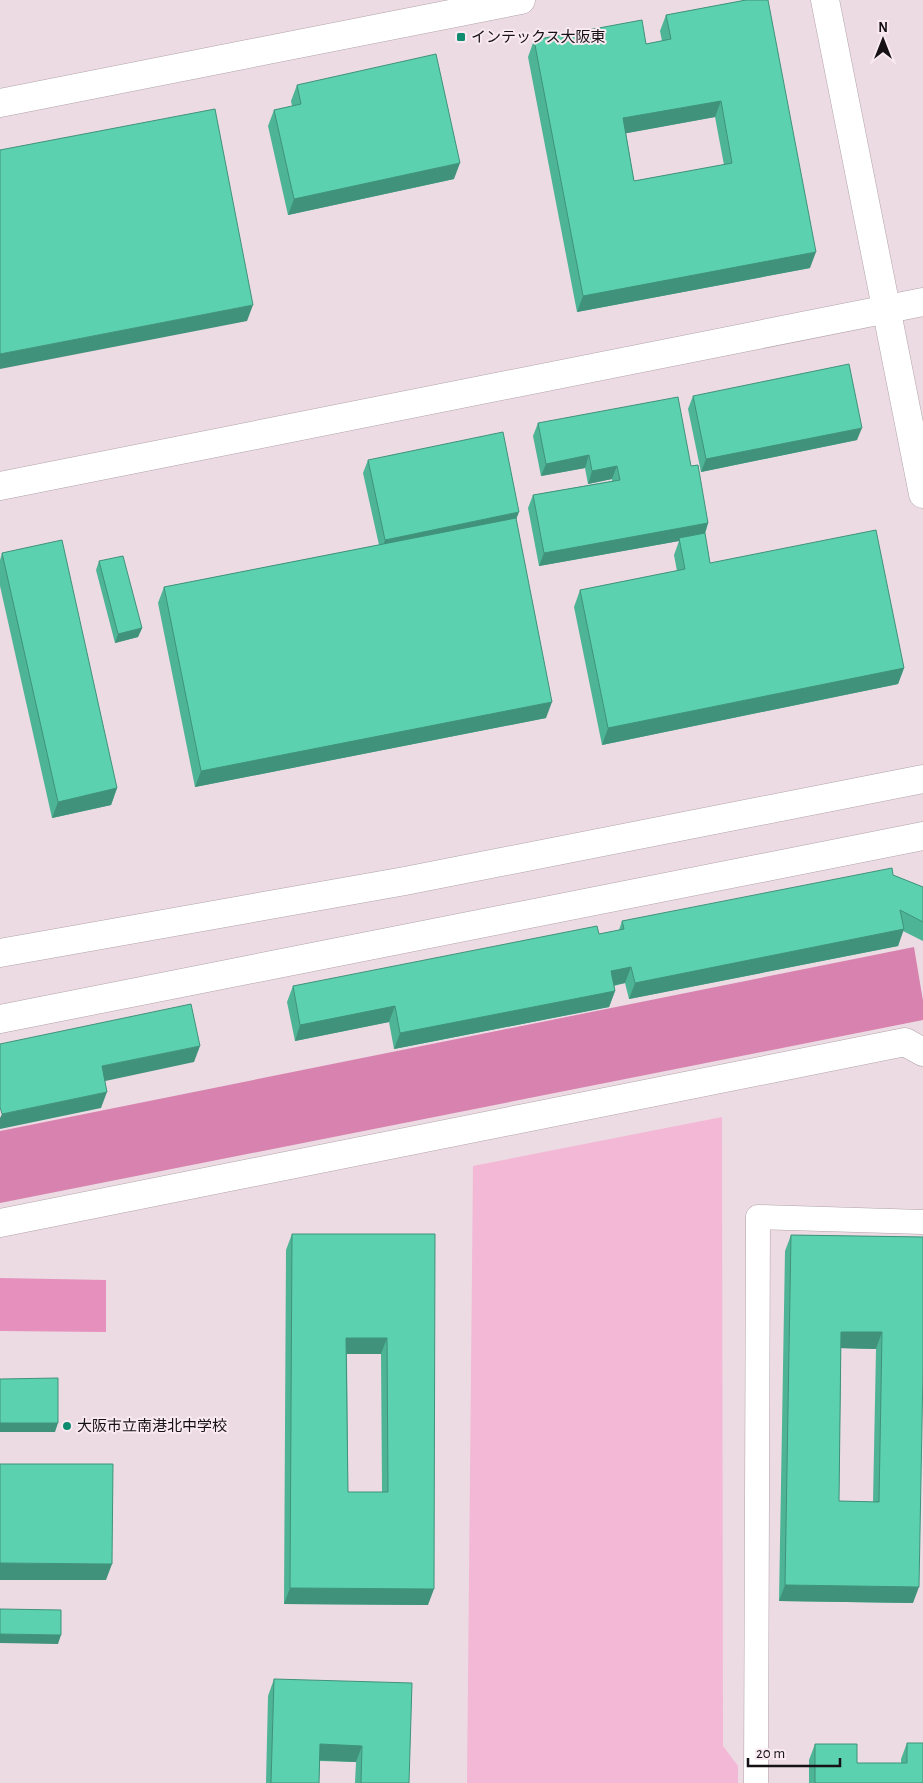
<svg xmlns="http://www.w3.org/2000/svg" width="923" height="1783" viewBox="0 0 923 1783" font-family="'Alegreya Sans','Noto Sans JP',sans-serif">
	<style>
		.green { fill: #f3b8d5 }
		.forest { fill: #d883af }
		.water { fill: #e690bd }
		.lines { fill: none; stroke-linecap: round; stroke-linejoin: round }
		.pedestrian-casing { stroke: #b1a2a9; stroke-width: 25 }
		.tertiary-casing { stroke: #b1a2a9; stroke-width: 29 }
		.pedestrian { stroke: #fff; stroke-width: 24 }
		.tertiary { stroke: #fff; stroke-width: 28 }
		.wall { fill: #4eb496; fill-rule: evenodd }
		.shaded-wall { fill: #40927a }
		.building { fill: #5bd1af; stroke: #40927a; fill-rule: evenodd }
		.poi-dot { fill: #0f8c70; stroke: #f9e9f0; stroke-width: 2 }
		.labels { text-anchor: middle; stroke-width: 4; stroke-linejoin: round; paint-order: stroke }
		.poi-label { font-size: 15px; fill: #161114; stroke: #f9e9f0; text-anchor: start }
	</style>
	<rect width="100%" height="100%" fill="#ecdbe3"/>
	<polygon class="green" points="722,1117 723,1746 738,1766 738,1783 467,1783 473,1166"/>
	<polygon class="forest" points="914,947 923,1001 923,1020 0,1203 0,1131"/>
	<polygon class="water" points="0,1278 106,1280 106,1332 0,1331"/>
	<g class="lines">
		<g class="pedestrian-casing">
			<polyline id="pedestrian" points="756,1783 758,1217 923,1222"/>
		</g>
		<g class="tertiary-casing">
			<g id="tertiary">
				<polyline points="825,0 923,494"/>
				<polyline points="0,103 521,0"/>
				<polyline points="0,486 923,302"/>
				<polyline points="0,953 405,881 923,779"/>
				<polyline points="0,1019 923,836"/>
				<polyline points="0,1223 905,1042 923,1052"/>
			</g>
		</g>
		<use href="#pedestrian" class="pedestrian"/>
		<use href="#tertiary" class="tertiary"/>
	</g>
	<g class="wall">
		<path d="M746,0L810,268L577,312L528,57L534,40L646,44L662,41L660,31L666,15ZM715,117L724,165L634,181L626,133Z"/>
		<polygon points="297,85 454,179 288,215 268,126 274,110 292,106 291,101"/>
		<polygon points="693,396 857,440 701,472 688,409"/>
		<polygon points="538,423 691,466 708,523 705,534 710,563 904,668 898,684 602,745 574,607 580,590 677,571 674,555 679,541 539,566 528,508 533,495 612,481 612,479 588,484 585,468 541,476 533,436"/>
		<polygon points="368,460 516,520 546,718 195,787 158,603 164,587 379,545 363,473"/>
		<polygon points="2,553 117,788 111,805 52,818 0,586 0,560"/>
		<polygon points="99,561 142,628 138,637 115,643 96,570"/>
		<polygon points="893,875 923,887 923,941 903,931 898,946 629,999 625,983 614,986 615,991 609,1007 394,1049 389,1022 295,1041 287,1002 293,986 599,934 619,930 622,921"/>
		<path d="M292,1234H435L428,1605L284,1604L286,1250ZM347,1354H381L382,1492H348Z"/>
		<path d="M791,1235L923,1237L913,1603L779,1601L785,1251ZM841,1348L876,1349L873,1502L839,1501Z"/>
		<polygon points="274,1679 409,1783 355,1783 356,1762 320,1761 319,1783 266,1783 268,1696"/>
		<polygon points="907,1743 923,1783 809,1783 809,1760 815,1744 857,1763 901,1763 901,1759"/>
	</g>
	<g class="shaded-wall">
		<polygon points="721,101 715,117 617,135 623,118"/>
		<polygon points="460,163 454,179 288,215 294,199"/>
		<polygon points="816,252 810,268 577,312 583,296"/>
		<polygon points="253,305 247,321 0,369 0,354"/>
		<polygon points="862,428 857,440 701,472 706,459"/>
		<polygon points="589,455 585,468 541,476 546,464"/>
		<polygon points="617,466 612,479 588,484 592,471"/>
		<polygon points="519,512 514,525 380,553 385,540"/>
		<polygon points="708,523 704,536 679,538 679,541 539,566 544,553"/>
		<polygon points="142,628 138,637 115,643 118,634"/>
		<polygon points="904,668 898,684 602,745 608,728"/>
		<polygon points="552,702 546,718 195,787 201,771"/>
		<polygon points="117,788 111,805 52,818 58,802"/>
		<polygon points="904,929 898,946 629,999 635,983"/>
		<polygon points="631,967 625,983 605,987 611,971"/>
		<polygon points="615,991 609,1007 394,1049 400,1033"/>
		<polygon points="395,1006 389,1022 295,1041 300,1025"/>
		<polygon points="200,1046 194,1062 96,1083 102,1066"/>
		<polygon points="107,1092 101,1108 0,1129 0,1118 2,1114"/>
		<polygon points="841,1332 882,1332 876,1349 835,1348"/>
		<polygon points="346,1338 387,1338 381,1354 340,1354"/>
		<polygon points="0,1423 58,1423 55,1432 0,1432"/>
		<polygon points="0,1563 112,1564 106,1580 0,1580"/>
		<polygon points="785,1585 919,1587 913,1603 779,1601"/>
		<polygon points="290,1588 434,1589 428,1605 284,1604"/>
		<polygon points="0,1634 61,1635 58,1644 0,1643"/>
		<polygon points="320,1744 362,1746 356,1762 315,1760"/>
	</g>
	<g class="building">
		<path d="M746,0H768L816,252L583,296L534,40L642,20L646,44L671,39L666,15ZM721,101L732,163L634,181L623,118Z"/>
		<polygon points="436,54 460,163 294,199 274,110 301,104 297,85"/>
		<polygon points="215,109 253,305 0,354 0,150"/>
		<polygon points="849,364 862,428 706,459 693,396"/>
		<polygon points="678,397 691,466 698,465 708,523 544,553 533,495 620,480 617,466 592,471 589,455 546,464 538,423"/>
		<polygon points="503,432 519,512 385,540 368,460"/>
		<polygon points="516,518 552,702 201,771 164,587"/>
		<polygon points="876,530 904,668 608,728 580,590 685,569 679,538 705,533 710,563"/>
		<polygon points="62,540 117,788 58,802 2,553"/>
		<polygon points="123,556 142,628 118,634 99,561"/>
		<polygon points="892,868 893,875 923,887 923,922 900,910 904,929 635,983 631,967 611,971 615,991 400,1033 395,1006 300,1025 293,986 597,926 599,934 624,929 622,921"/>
		<polygon points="191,1004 200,1046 102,1066 107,1092 2,1114 0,1107 0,1044"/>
		<path d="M292,1234H435L434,1589L290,1588ZM346,1338H387L388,1492H348Z"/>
		<path d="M791,1235L923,1237V1370L919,1587L785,1585ZM841,1332H882L879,1502L839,1501Z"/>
		<polygon points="58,1378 58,1423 0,1423 0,1379"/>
		<polygon points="0,1464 113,1464 112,1564 0,1563"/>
		<polygon points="0,1609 61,1610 61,1635 0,1634"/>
		<polygon points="274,1679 412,1683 409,1783 361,1783 362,1746 320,1744 319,1783 271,1783"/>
		<polygon points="907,1743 923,1743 923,1783 815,1783 815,1744 857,1744 857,1763 907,1763"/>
	</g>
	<g class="poi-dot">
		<rect x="456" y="32" width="10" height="10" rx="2.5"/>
		<circle cx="67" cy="1426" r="5"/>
	</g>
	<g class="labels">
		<g class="poi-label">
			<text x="471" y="42">インテックス大阪東</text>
			<text x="77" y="1431">大阪市立南港北中学校</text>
		</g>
	</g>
	<g transform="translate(883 40)" stroke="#f9e9f0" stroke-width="4" paint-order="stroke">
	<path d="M0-4L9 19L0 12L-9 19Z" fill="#161114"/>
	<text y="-8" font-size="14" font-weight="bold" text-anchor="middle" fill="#161114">N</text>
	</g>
	<path d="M748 1758v8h92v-8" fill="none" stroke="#161114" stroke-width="2.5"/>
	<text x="756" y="1758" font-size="15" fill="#161114" stroke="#f9e9f0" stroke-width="4" paint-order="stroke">20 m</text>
</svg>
